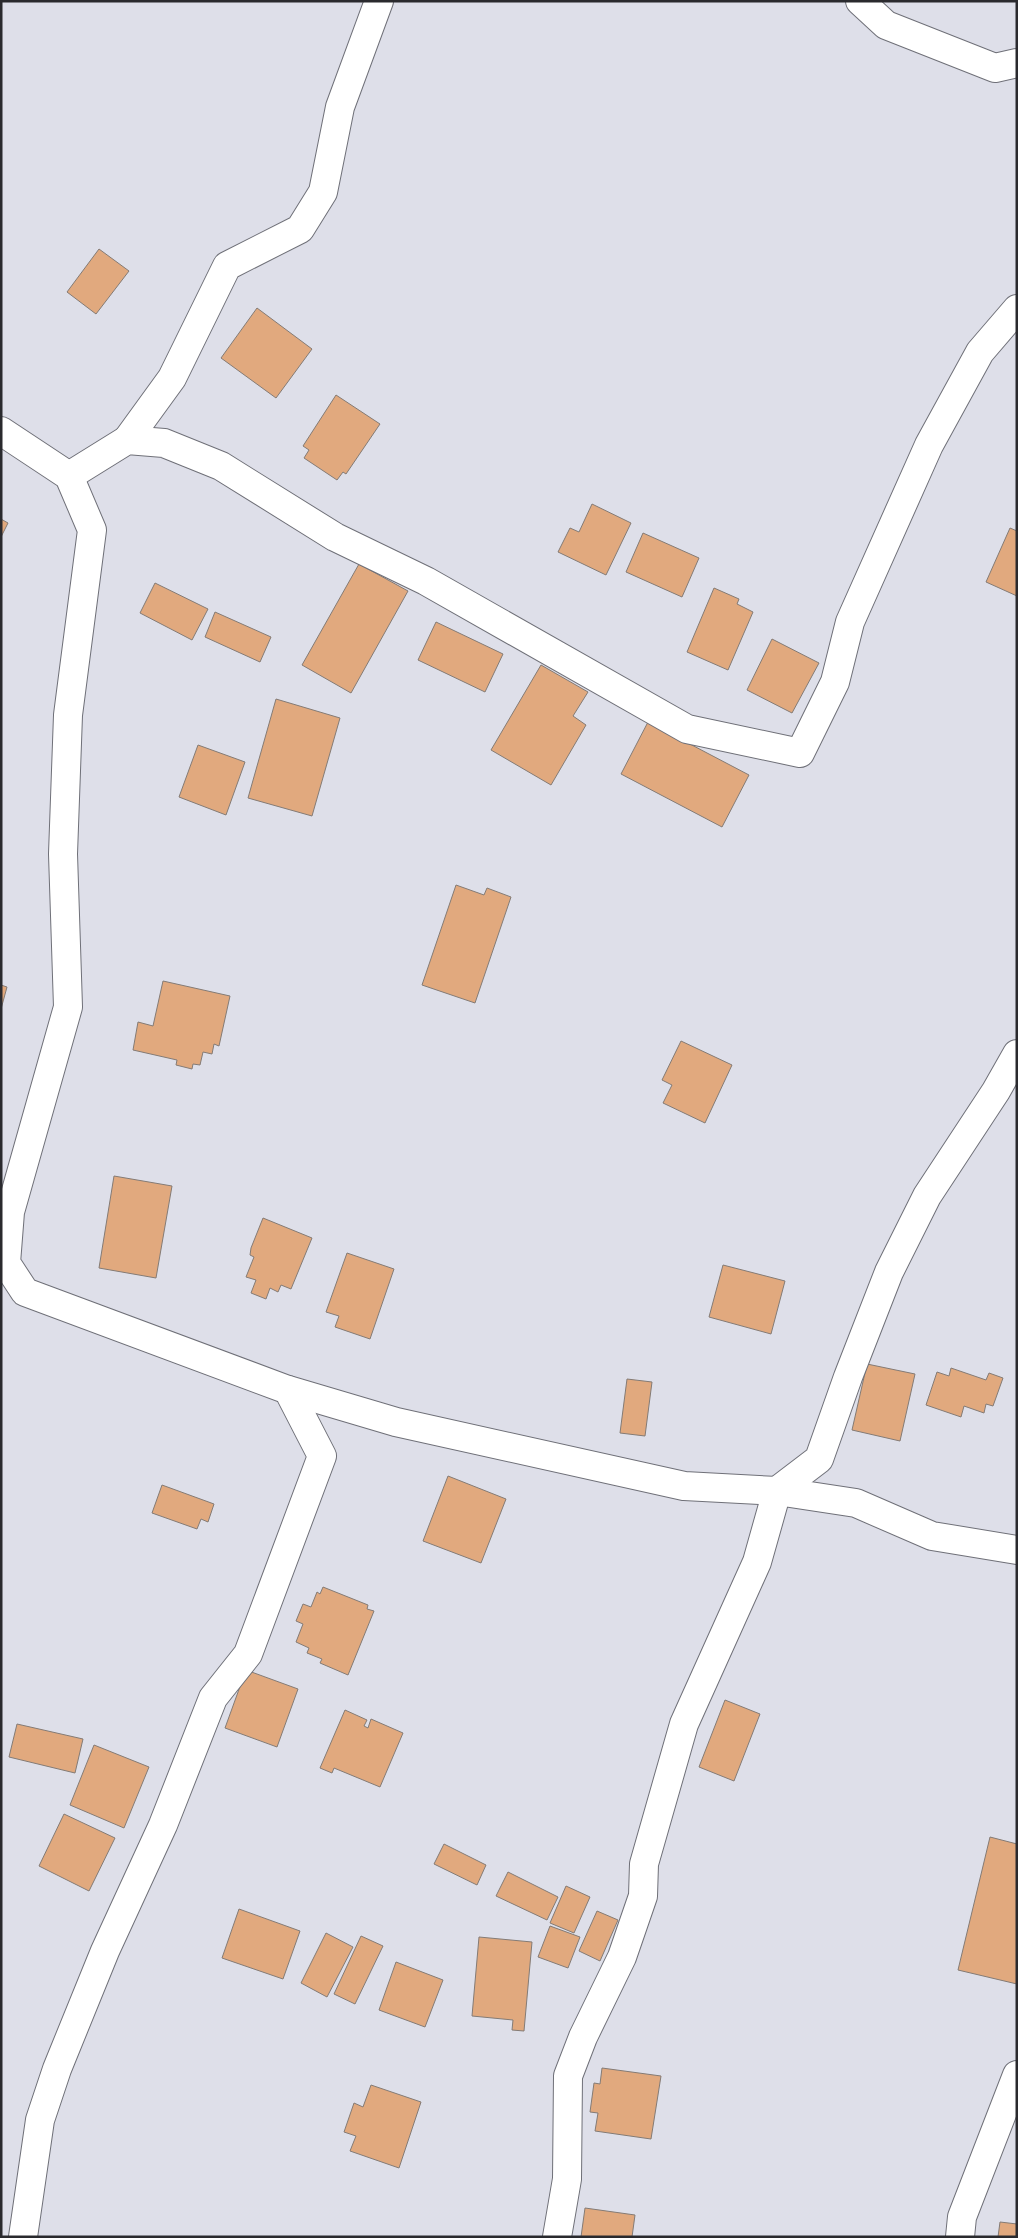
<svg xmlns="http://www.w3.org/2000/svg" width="1018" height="2238" viewBox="0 0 1018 2238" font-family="'Public Sans',sans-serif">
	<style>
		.building { fill: #e1a97e; stroke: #847b75 }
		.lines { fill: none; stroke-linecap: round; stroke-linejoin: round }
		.street-casing { stroke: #6f7078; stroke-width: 30 }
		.street { stroke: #fff; stroke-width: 28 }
	</style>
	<rect width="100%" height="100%" fill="#dedfe9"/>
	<g class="building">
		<polygon points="99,249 129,271 96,314 67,292"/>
		<polygon points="257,308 312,349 276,398 221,358"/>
		<polygon points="336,395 380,424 346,474 343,472 337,480 304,458 309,450 303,446"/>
		<polygon points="592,504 631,523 606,575 558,552 570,528 579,532"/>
		<polygon points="1,519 8,523 1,537"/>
		<polygon points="1010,528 1017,531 1017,596 986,582"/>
		<polygon points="643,533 699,558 682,597 626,572"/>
		<polygon points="359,564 408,591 351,693 302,665"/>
		<polygon points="155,583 208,609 192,640 140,613"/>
		<polygon points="714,588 739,599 737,604 753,612 728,670 687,652"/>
		<polygon points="215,612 271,637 260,662 205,637"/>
		<polygon points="436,622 503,654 485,692 418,660"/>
		<polygon points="772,639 819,663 792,713 747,690"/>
		<polygon points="541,665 588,692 573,716 586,725 551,785 491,750"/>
		<polygon points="276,699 340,718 312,816 248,798"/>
		<polygon points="648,722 749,775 722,827 621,774"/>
		<polygon points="198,745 245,762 226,815 179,797"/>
		<polygon points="456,885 484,895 487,888 511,897 475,1003 422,985"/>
		<polygon points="163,981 230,996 219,1046 214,1044 212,1054 203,1052 200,1065 193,1064 192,1069 176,1065 177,1060 133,1050 138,1022 153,1026"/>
		<polygon points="1,985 7,987 1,1009"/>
		<polygon points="681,1041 732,1065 705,1123 663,1103 672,1085 662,1080"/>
		<polygon points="114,1176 172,1186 156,1278 99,1268"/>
		<polygon points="263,1218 312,1238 291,1289 281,1285 278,1292 270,1288 266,1299 251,1293 256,1280 246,1277 254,1257 250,1255 251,1248"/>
		<polygon points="347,1253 394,1269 370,1339 335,1327 339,1316 326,1312"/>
		<polygon points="723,1265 785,1281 771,1334 709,1317"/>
		<polygon points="867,1364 915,1374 900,1441 852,1430"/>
		<polygon points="951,1368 986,1380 989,1373 1003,1378 993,1406 986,1404 984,1413 964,1406 961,1417 926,1405 937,1372 949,1376"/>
		<polygon points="627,1379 652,1382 645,1436 620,1433"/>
		<polygon points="448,1476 506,1499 481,1563 423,1541"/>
		<polygon points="162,1485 214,1504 208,1522 201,1519 197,1529 152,1513"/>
		<polygon points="323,1587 368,1605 367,1609 374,1611 348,1675 320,1663 322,1659 307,1653 309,1648 296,1642 303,1624 296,1621 303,1604 311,1607 317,1592 320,1594"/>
		<polygon points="246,1670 298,1689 277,1747 225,1728"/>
		<polygon points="725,1700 760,1714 734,1781 699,1767"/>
		<polygon points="345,1710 367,1720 364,1726 368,1728 371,1719 403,1733 380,1787 334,1768 332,1773 320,1768"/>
		<polygon points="17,1724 83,1739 75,1773 9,1757"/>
		<polygon points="94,1745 149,1767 124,1828 70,1805"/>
		<polygon points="64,1814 115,1838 89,1891 39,1866"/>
		<polygon points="990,1837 1017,1844 1017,1984 958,1970"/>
		<polygon points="444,1844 486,1865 477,1885 434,1864"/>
		<polygon points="508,1872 558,1897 547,1920 496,1896"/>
		<polygon points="566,1886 590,1897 574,1933 550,1923"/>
		<polygon points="239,1909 300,1931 283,1979 222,1958"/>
		<polygon points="597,1911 618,1920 600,1961 579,1951"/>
		<polygon points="550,1926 580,1937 568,1968 538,1957"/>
		<polygon points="326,1933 353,1947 327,1997 301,1983"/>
		<polygon points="361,1936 383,1946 355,2004 334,1994"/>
		<polygon points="479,1937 532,1942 524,2031 512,2030 513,2020 472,2016"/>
		<polygon points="396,1962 443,1980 425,2027 379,2010"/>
		<polygon points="602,2068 661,2076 651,2139 595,2131 598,2113 590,2112 594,2083 600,2084"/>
		<polygon points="371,2085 421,2102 399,2168 350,2151 356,2136 344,2132 354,2103 363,2107"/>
		<polygon points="585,2208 635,2215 632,2237 581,2237"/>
		<polygon points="1000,2222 1017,2224 1017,2237 998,2237"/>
	</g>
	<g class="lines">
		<g class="street-casing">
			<g id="street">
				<polyline points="860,1 886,25 995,68 1017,63"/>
				<polyline points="1,431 69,476 92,530 68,715 63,854 68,1007 10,1212 6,1263 25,1292 288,1390 322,1456 248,1654 213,1698 163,1825 105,1951 57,2069 40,2120 23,2237"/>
				<polyline points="127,440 172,378 227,266 300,229 323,192 340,107 379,1"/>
				<polyline points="69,476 127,440 164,443 221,466 335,537 426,581 687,729 800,753 835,682 850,622 929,445 980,352 1017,309"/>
				<polyline points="288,1390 396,1422 684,1486 777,1491 856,1503 932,1536 1017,1550"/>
				<polyline points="557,2237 567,2179 568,2076 583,2037 622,1957 643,1896 644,1864 684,1724 757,1562 777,1491 819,1459 848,1377 889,1272 927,1196 996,1091 1017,1054"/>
				<polyline points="960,2237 962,2217 1017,2075"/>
			</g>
		</g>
		<use href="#street" class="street"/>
	</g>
	<rect width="1018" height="2238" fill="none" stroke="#2a2a2e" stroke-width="5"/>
</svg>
